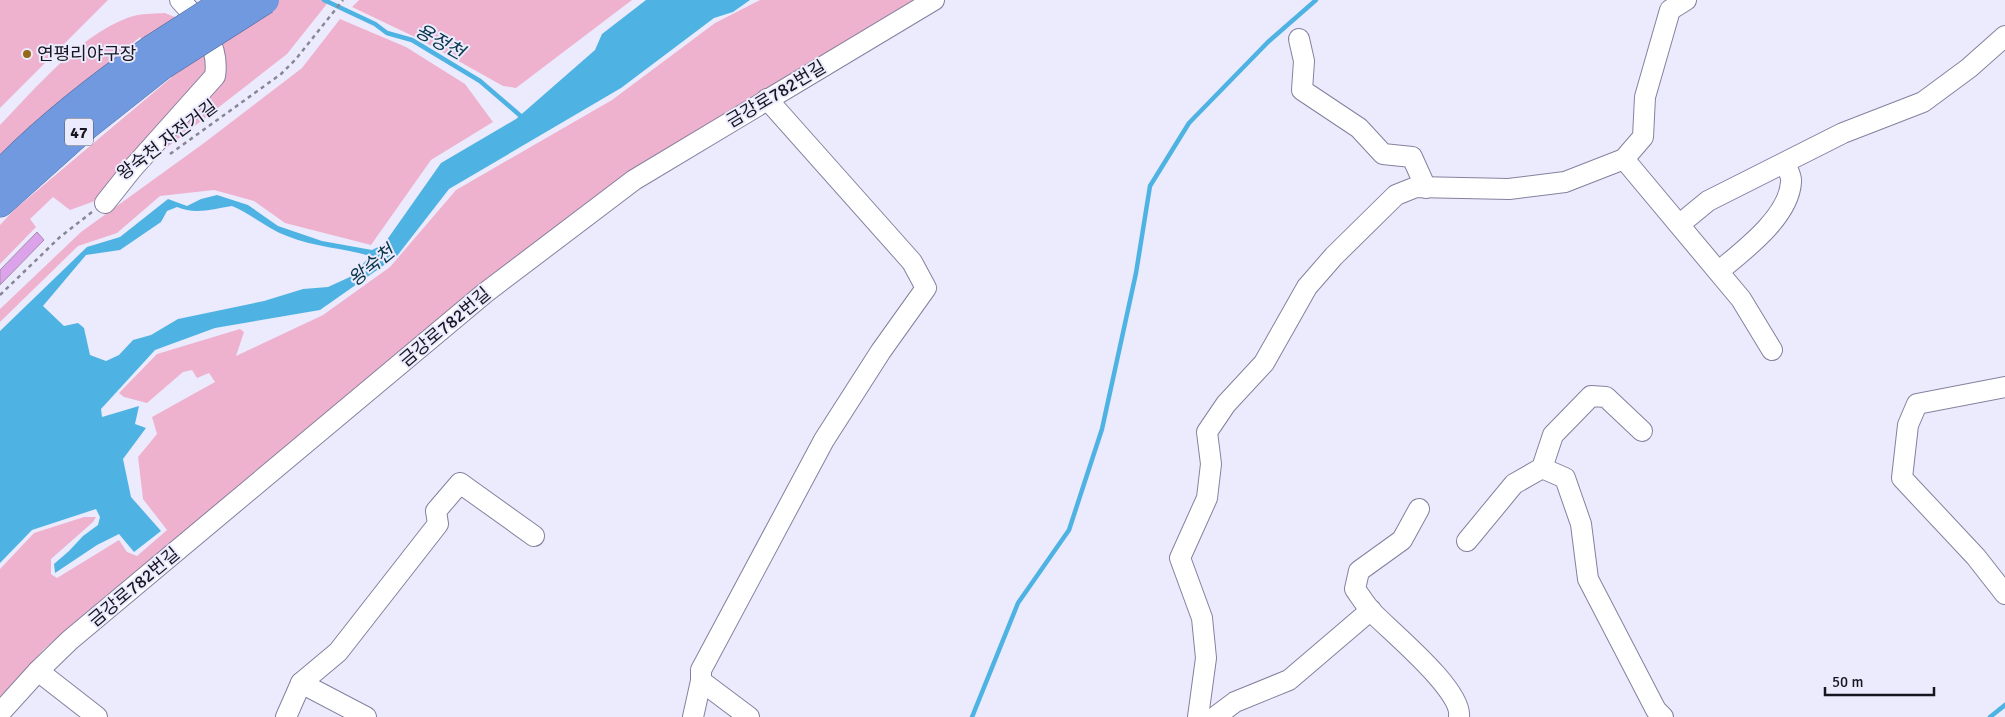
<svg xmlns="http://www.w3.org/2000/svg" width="2005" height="717" viewBox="0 0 2005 717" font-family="Signika,'Noto Sans KR',sans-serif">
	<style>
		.green { fill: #eeb2cf }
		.water { fill: #4eb3e3; fill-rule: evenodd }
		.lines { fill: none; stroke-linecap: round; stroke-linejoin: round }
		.stream { stroke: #4eb3e3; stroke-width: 4.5 }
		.building { fill: #dca3eb; stroke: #a28ea8 }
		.minor-casing { stroke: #84819e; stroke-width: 22 }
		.highway-casing { stroke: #526b9c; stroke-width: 29 }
		.path { stroke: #878695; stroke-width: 2.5; stroke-dasharray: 4 4; stroke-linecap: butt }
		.minor { stroke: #fff; stroke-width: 20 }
		.highway { stroke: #7199df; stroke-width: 28 }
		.highway-bridge-casing { stroke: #526b9c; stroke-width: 29; stroke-linecap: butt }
		.highway-bridge { stroke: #7199df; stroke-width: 28 }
		.poi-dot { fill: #976818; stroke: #ecebfe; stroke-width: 2 }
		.labels { text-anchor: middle; stroke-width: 4; stroke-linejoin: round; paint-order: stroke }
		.shield { fill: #ecebfe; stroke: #575663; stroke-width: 1 }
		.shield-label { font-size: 16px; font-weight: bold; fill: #171620 }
		.poi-label { font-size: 18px; fill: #171620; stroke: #ecebfe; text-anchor: start }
		.street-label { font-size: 18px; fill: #171620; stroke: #ecebfe }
		.water-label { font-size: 19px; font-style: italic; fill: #08364a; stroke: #ecebfe }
	</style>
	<rect width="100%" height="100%" fill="#ecebfe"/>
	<g class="green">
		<polygon points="0,0 108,0 0,108"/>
		<polygon points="201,0 330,0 287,54 138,170 217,79 214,10"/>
		<polygon points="359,0 632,0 516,88 503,86 419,39 352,7"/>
		<polygon points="917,0 445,318 102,599 44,649 0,697 0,569 34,533 84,517 96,517 93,522 51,559 51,574 57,578 119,540 127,552 137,556 167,530 143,499 138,457 157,434 152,417 215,382 209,373 197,378 192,370 183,372 147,403 124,397 119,393 157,354 240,329 244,332 236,356 323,315 390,267 456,190 612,100 715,23 760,0"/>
		<path d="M165,13C171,16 179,18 184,21C199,33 206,57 209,75L103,198L70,210L53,197L30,219L36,227L0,264V225L14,210L172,77L140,37L26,133L0,158V125C36,88 78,37 127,18C139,13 153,14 165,13Z"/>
		<polygon points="340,19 406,47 465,84 493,122 431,160 371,245 285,223 254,201 214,190 160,196 117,233 78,246 0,322 0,309 81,232 204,143 302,68"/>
	</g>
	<path class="water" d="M646,0H750L733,12L714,18L621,88L449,189L397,256L320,310L215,328L155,350L101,409L102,417L139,406L135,424L146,428L123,459L131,497L161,531L134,552L119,534L97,545L55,573L54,564L69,551L83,536L98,525L100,517L96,509L32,530L0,563V331L87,247L120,237L168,199L187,206L201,199L217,195L248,205L278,226L322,241L372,250L384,244L441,163L516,119L595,50L602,34ZM232,206C251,214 268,229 287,236C314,247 343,248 370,256L352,276L328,287L303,289L264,301L178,319L151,335L133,340L119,355L106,361L90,355L84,328L78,323L64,326L43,306L86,255L120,250L161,222L167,211L177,207C195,215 213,209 232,206Z"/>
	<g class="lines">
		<g class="stream">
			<polyline points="324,0 375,24 387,33 412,40 480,81 523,118"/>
			<polyline points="972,717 1018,603 1069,530 1102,429 1136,273 1150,186 1189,123 1268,42 1316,0"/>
			<polyline points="1990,717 2005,705"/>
		</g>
	</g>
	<polygon class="building" points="37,232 44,240 0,285 0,270"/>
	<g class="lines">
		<g class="minor-casing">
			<g id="minor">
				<polyline points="1299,39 1304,61 1302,90 1359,128 1383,154 1412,157 1426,188"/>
				<polyline points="1624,159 1741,299 1772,350"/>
				<path d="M105,203L132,169L215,76C220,45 200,21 180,0"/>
				<polyline points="1680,224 1708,201 1843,133 1923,102 1969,68 2005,36"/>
				<path d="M1719,271C1743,251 1789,217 1791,182C1792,176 1787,169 1785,163"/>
				<polyline points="2005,387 1917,404 1908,425 1902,478 1976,557 2005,594"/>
				<polyline points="1542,468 1565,478 1581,524 1588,579 1656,710 1663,717"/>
				<path d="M1419,509L1402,540L1359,571L1355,589C1360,596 1365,604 1371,611C1390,631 1463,690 1459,717"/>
				<polyline points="1467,541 1514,484 1542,468 1553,435 1591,396 1606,397 1642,431"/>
				<polyline points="38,671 97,717"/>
				<polyline points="301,683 366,717"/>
				<polyline points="0,713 38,671 70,640 485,293 634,180 934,0"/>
				<polyline points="286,717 301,683 338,652 438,524 436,511 460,483 534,536"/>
				<polyline points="693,717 701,681"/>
				<polyline points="749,717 701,681 701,670 824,440 881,351 926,288 912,262 767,99"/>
				<polyline points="1198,717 1206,658 1202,618 1180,558 1207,498 1211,464 1207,432 1226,404 1264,363 1307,287 1334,256 1396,195 1416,187 1509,189 1565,182 1624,159 1643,137 1645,97 1670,10 1686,0"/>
				<polyline points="1215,717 1235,702 1289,680 1371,610"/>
			</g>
		</g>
		<g class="highway-casing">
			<g id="highway">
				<path d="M0,175C45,128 99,86 152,49"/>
				<polyline points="0,203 86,126 163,65"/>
			</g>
		</g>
		<g class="path">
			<polyline points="170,154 281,74 296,59 343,0"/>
			<polyline points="0,295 60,237 92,212"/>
		</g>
		<use href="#minor" class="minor"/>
		<use href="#highway" class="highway"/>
		<g class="highway-bridge-casing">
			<g id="highway-bridge">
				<polyline points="152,49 228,0"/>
				<polyline points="163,65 265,0"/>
			</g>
		</g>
		<use href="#highway-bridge" class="highway-bridge"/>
	</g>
	<circle class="poi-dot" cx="27" cy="54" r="5"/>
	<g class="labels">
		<rect class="shield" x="65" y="118.5" width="28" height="27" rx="4"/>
		<g class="shield-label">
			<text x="79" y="138">47</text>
		</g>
		<g class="poi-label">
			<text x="37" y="60">연평리야구장</text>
		</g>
		<g class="street-label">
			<text transform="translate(776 94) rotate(-31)" y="6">금강로782번길</text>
			<text transform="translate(167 140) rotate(-37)" y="6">왕숙천 자전거길</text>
			<text transform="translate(445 327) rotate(-40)" y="6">금강로782번길</text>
			<text transform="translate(134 587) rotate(-40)" y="6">금강로782번길</text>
		</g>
		<g class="water-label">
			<text transform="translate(440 41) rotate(29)" y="7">용정천</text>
			<text transform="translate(371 265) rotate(-39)" y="7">왕숙천</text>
		</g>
	</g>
	<path d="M1825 687v8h109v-8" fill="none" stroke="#171620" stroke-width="2.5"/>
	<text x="1832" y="687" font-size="15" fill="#171620" stroke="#ecebfe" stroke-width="4" paint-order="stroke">50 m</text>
</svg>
